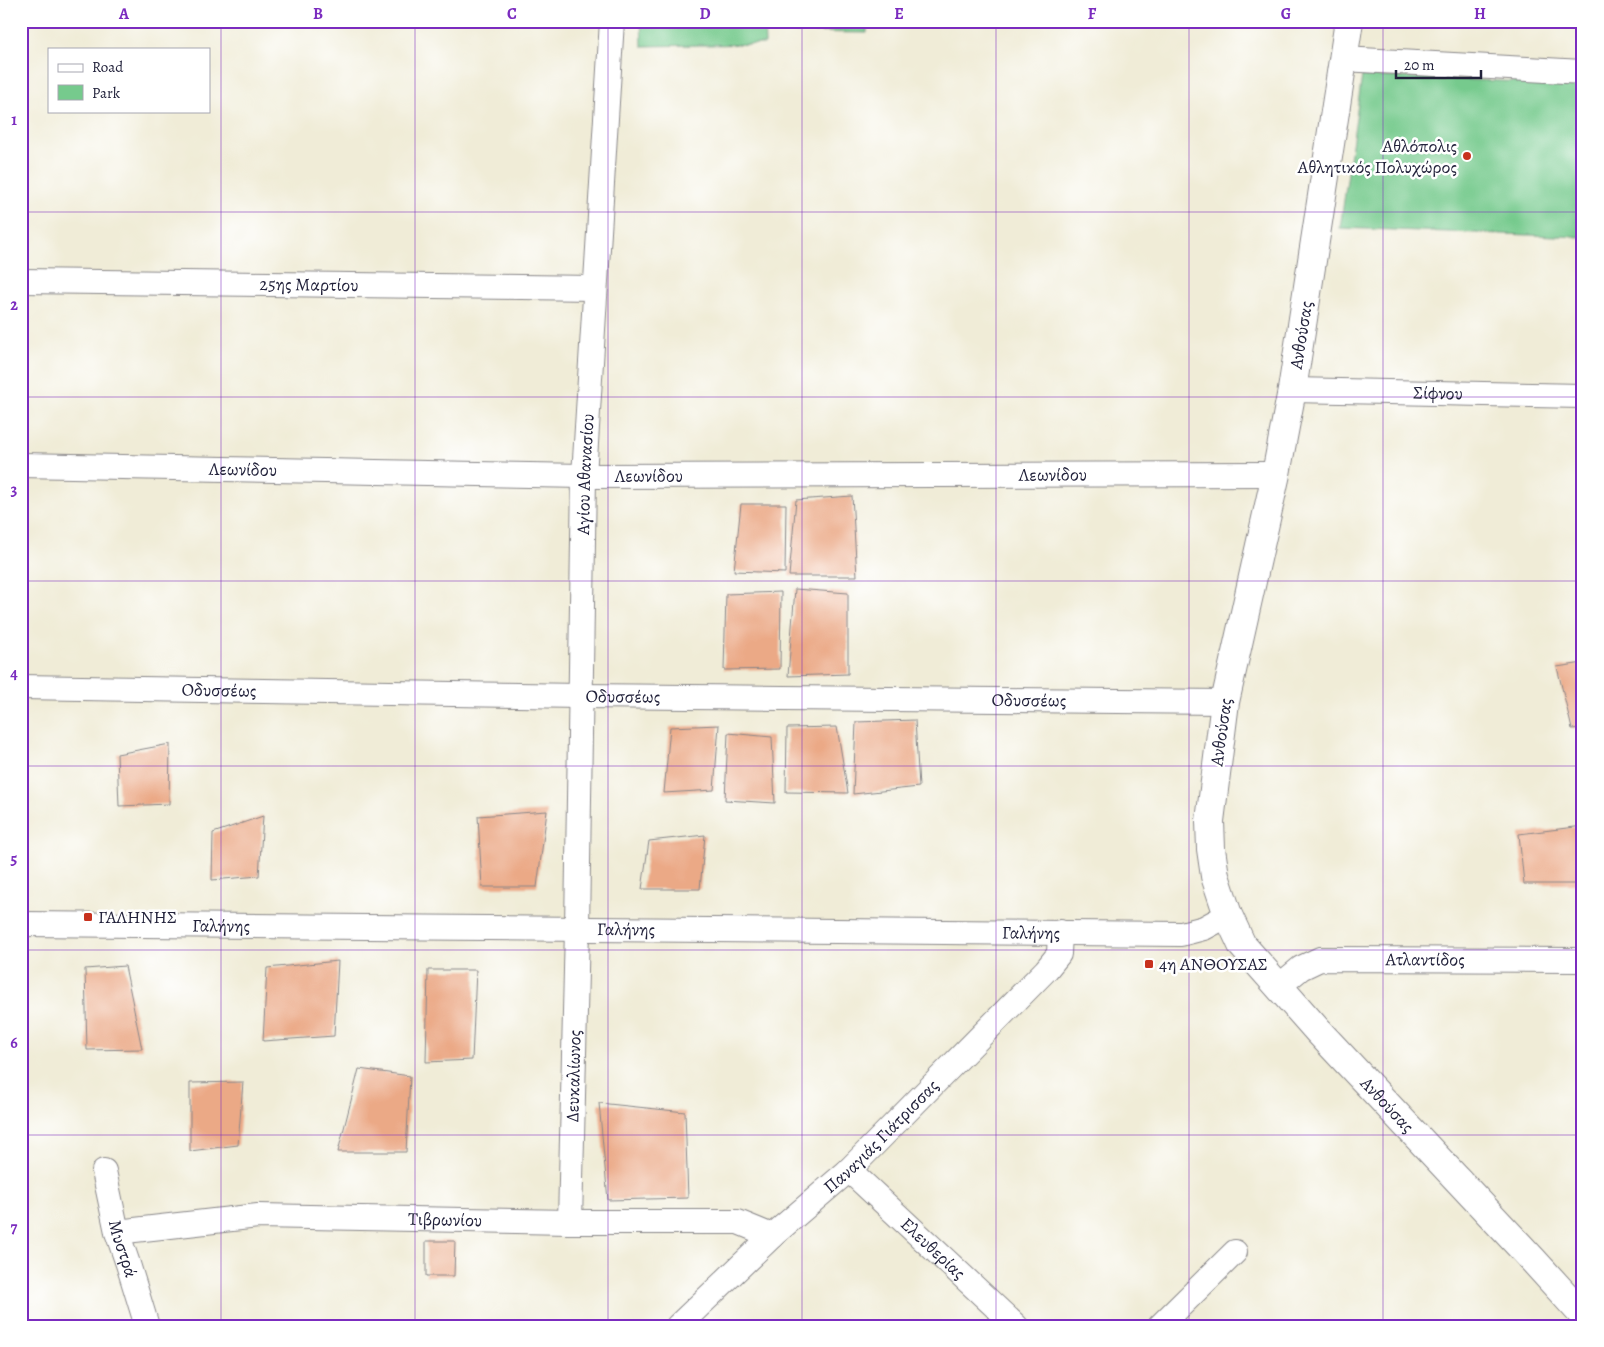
<svg xmlns="http://www.w3.org/2000/svg" width="1604" height="1347" viewBox="0 0 1604 1347" font-family="Alegreya,serif">
	<style>
		.green { fill: #76ca8d; stroke: #4c7664 }
		.building { fill: #eba986 }
		.lines { fill: none; stroke-linecap: round; stroke-linejoin: round }
		.minor-casing { stroke: #898789; stroke-width: 26 }
		.tertiary-casing { stroke: #898789; stroke-width: 30 }
		.minor { stroke: #fff; stroke-width: 24 }
		.tertiary { stroke: #fff; stroke-width: 28 }
		.grid { fill: none; stroke: #7b2cbf; stroke-width: 1; stroke-opacity: 0.55 }
		.poi-dot { fill: #c8321e; stroke: #fff; stroke-width: 2 }
		.labels { text-anchor: middle; stroke-width: 5; stroke-linejoin: round; paint-order: stroke }
		.poi-label { font-size: 18px; fill: #22223b; stroke: #fff; text-anchor: start }
		.street-label { font-size: 18px; fill: #22223b; stroke: #fff }
		.neatline { fill: none; stroke: #7b2cbf; stroke-width: 2 }
		.grid-label { font-size: 16px; text-anchor: middle; font-weight: bold; fill: #7b2cbf }
	</style>
	<rect width="100%" height="100%" fill="#fff"/>
	<filter id="ink" filterUnits="userSpaceOnUse"><feTurbulence type="fractalNoise" baseFrequency=".02" numOctaves="2"/><feDisplacementMap in="SourceGraphic" scale="10" xChannelSelector="R" yChannelSelector="G"/><feConvolveMatrix kernelMatrix="1 2 1 2 8 2 1 2 1" color-interpolation-filters="sRGB"/></filter>
	<filter id="wash" filterUnits="userSpaceOnUse"><feTurbulence type="fractalNoise" baseFrequency=".0096" numOctaves="4" result="noise"/><feDisplacementMap in="SourceGraphic" scale="20" xChannelSelector="R" yChannelSelector="G"/><feGaussianBlur stdDeviation="1.12" result="paint"/><feColorMatrix in="noise" values="0 0 0 0 0 0 0 0 0 0 0 0 0 0 0 0 0 1.4 0 .05"/><feComposite in="paint" operator="in"/></filter>
	<g filter="url(#wash)">
		<rect width="100%" height="100%" fill="#f0ecd7"/>
		<g class="green">
			<polygon points="641,21 764,21 765,44 642,46"/>
			<polygon points="791,21 867,21 867,33 791,32"/>
			<polygon points="1362,76 1583,84 1583,237 1340,228"/>
		</g>
		<g id="blocks">
			<g class="building">
				<polygon points="852,496 857,576 789,576 796,500"/>
				<polygon points="741,504 786,504 785,573 734,571"/>
				<polygon points="795,589 848,593 848,674 788,676"/>
				<polygon points="781,592 780,669 724,670 726,594"/>
				<polygon points="1583,663 1583,728 1572,729 1557,667"/>
				<polygon points="915,720 919,787 853,794 856,722"/>
				<polygon points="719,725 714,790 664,793 670,727"/>
				<polygon points="837,727 848,793 786,792 787,728"/>
				<polygon points="728,733 772,737 775,803 725,800"/>
				<polygon points="170,744 169,804 119,806 117,754"/>
				<polygon points="547,811 537,887 482,887 478,816"/>
				<polygon points="263,816 259,876 212,880 213,833"/>
				<polygon points="1583,826 1583,884 1524,884 1519,834"/>
				<polygon points="705,835 700,889 642,889 649,841"/>
				<polygon points="338,961 334,1036 263,1041 267,968"/>
				<polygon points="125,966 142,1049 87,1050 85,969"/>
				<polygon points="428,970 476,970 472,1060 426,1062"/>
				<polygon points="359,1069 410,1076 406,1152 338,1152"/>
				<polygon points="243,1082 238,1145 190,1151 190,1083"/>
				<polygon points="599,1103 685,1112 688,1198 608,1200"/>
				<polygon points="426,1241 455,1241 454,1276 426,1276"/>
			</g>
		</g>
	</g>
	<g filter="url(#ink)">
		<use href="#blocks" fill-opacity="0" stroke="#898789" stroke-width="1"/>
		<g class="lines">
			<g class="minor-casing">
				<g id="minor">
					<polyline points="1343,59 1583,72"/>
					<path id="s1" d="M21,281L595,288"/>
					<path id="s2" d="M1292,390L1583,396"/>
					<path id="s3" d="M21,465L584,476L1276,474"/>
					<path id="s4" d="M21,687L580,696L1225,702"/>
					<path id="s5" d="M21,924L1181,934L1204,928L1228,915"/>
					<path id="s6" d="M1278,987L1301,968L1320,959L1583,960"/>
					<path id="s7" d="M849,1170L1016,1326"/>
					<path id="s8" d="M104,1171L117,1232L128,1264L147,1326"/>
					<path id="s9" d="M570,1222L577,928L584,476L612,21"/>
					<path id="s10" d="M117,1232L258,1216L570,1222H738L772,1236"/>
					<path id="s11" d="M678,1326L772,1236L849,1170L1046,970L1059,954L1060,932"/>
					<polyline points="1160,1326 1235,1252"/>
				</g>
			</g>
			<g class="tertiary-casing">
				<g id="tertiary">
					<path id="s12" d="M1349,21L1292,390L1276,474L1225,702L1210,821L1211,849L1215,876L1228,915L1242,945L1318,1031L1533,1260L1583,1315"/>
				</g>
			</g>
			<use href="#minor" class="minor"/>
			<use href="#tertiary" class="tertiary"/>
		</g>
	</g>
	<path class="grid" d="M221,21V1326M415,21V1326M608,21V1326M802,21V1326M996,21V1326M1189,21V1326M1383,21V1326M21,212H1583M21,397H1583M21,581H1583M21,766H1583M21,950H1583M21,1135H1583"/>
	<g class="poi-dot">
		<circle cx="1467" cy="156" r="5"/>
		<rect x="83" y="912" width="10" height="10" rx="2.5"/>
		<rect x="1144" y="959" width="10" height="10" rx="2.5"/>
	</g>
	<g class="labels">
		<g class="poi-label">
			<text x="1457" y="152" text-anchor="end">Αθλόπολις<tspan x="1457" dy="21">Αθλητικός Πολυχώρος</tspan></text>
			<text x="98" y="923">ΓΑΛΗΝΗΣ</text>
			<text x="1159" y="970">4η ΑΝΘΟΥΣΑΣ</text>
		</g>
		<g class="street-label">
			<text dy="6" stroke="none"><textPath href="#s1" startOffset="288">25ης Μαρτίου</textPath></text>
			<text transform="translate(1301 335) rotate(-81)" y="6">Ανθούσας</text>
			<text dy="6" stroke="none"><textPath href="#s2" startOffset="146">Σίφνου</textPath></text>
			<text dy="6" stroke="none"><textPath href="#s3" startOffset="222">Λεωνίδου</textPath></text>
			<text dy="6" stroke="none"><textPath href="#s9" startOffset="748">Αγίου Αθανασίου</textPath></text>
			<text dy="6" stroke="none"><textPath href="#s3" startOffset="1032">Λεωνίδου</textPath></text>
			<text dy="6" stroke="none"><textPath href="#s3" startOffset="628">Λεωνίδου</textPath></text>
			<text dy="6" stroke="none"><textPath href="#s4" startOffset="198">Οδυσσέως</textPath></text>
			<text dy="6" stroke="none"><textPath href="#s4" startOffset="602">Οδυσσέως</textPath></text>
			<text dy="6" stroke="none"><textPath href="#s4" startOffset="1008">Οδυσσέως</textPath></text>
			<text transform="translate(1221 732) rotate(-82)" y="6">Ανθούσας</text>
			<text dy="6" stroke="none"><textPath href="#s5" startOffset="200">Γαλήνης</textPath></text>
			<text dy="6" stroke="none"><textPath href="#s5" startOffset="605">Γαλήνης</textPath></text>
			<text dy="6" stroke="none"><textPath href="#s5" startOffset="1010">Γαλήνης</textPath></text>
			<text dy="6" stroke="none"><textPath href="#s6" startOffset="156">Ατλαντίδος</textPath></text>
			<text dy="6" stroke="none"><textPath href="#s9" startOffset="146">Δευκαλίωνος</textPath></text>
			<text dy="6" stroke="none"><textPath href="#s12" startOffset="1158">Ανθούσας</textPath></text>
			<text dy="6" stroke="none"><textPath href="#s11" startOffset="278">Παναγιάς Γιάτρισσας</textPath></text>
			<text dy="6" stroke="none"><textPath href="#s10" startOffset="329">Τιβρωνίου</textPath></text>
			<text dy="6" stroke="none"><textPath href="#s7" startOffset="115">Ελευθερίας</textPath></text>
			<text dy="6" stroke="none"><textPath href="#s8" startOffset="80">Μυστρά</textPath></text>
		</g>
	</g>
	<rect width="1604" height="1347" fill="none" stroke="#fff" stroke-width="55"/>
	<rect x="48" y="48" width="162" height="65" fill="#ffffff" stroke="#a7a7b1"/>
	<rect x="58" y="64" width="25" height="8" fill="#ffffff" stroke="#a7a7b1"/>
	<text x="92" y="72" font-size="15" fill="#22223b">Road</text>
	<rect x="58" y="85" width="25" height="15" fill="#76ca8d" stroke="#a7a7b1"/>
	<text x="92" y="98" font-size="15" fill="#22223b">Park</text>
	<path d="M1396 70v8h85v-8" fill="none" stroke="#22223b" stroke-width="2.5"/>
	<text x="1404" y="70" font-size="15" fill="#22223b" stroke="#ffffff" stroke-width="4" paint-order="stroke">20 m</text>
	<rect x="28" y="28" width="1548" height="1292" class="neatline"/>
	<g class="grid-label">
		<text x="124" y="19">A</text>
		<text x="318" y="19">B</text>
		<text x="512" y="19">C</text>
		<text x="705" y="19">D</text>
		<text x="899" y="19">E</text>
		<text x="1092" y="19">F</text>
		<text x="1286" y="19">G</text>
		<text x="1480" y="19">H</text>
		<text x="14" y="125">1</text>
		<text x="14" y="310">2</text>
		<text x="14" y="495">3</text>
		<text x="14" y="679">4</text>
		<text x="14" y="864">5</text>
		<text x="14" y="1048">6</text>
		<text x="14" y="1233">7</text>
	</g>
</svg>
